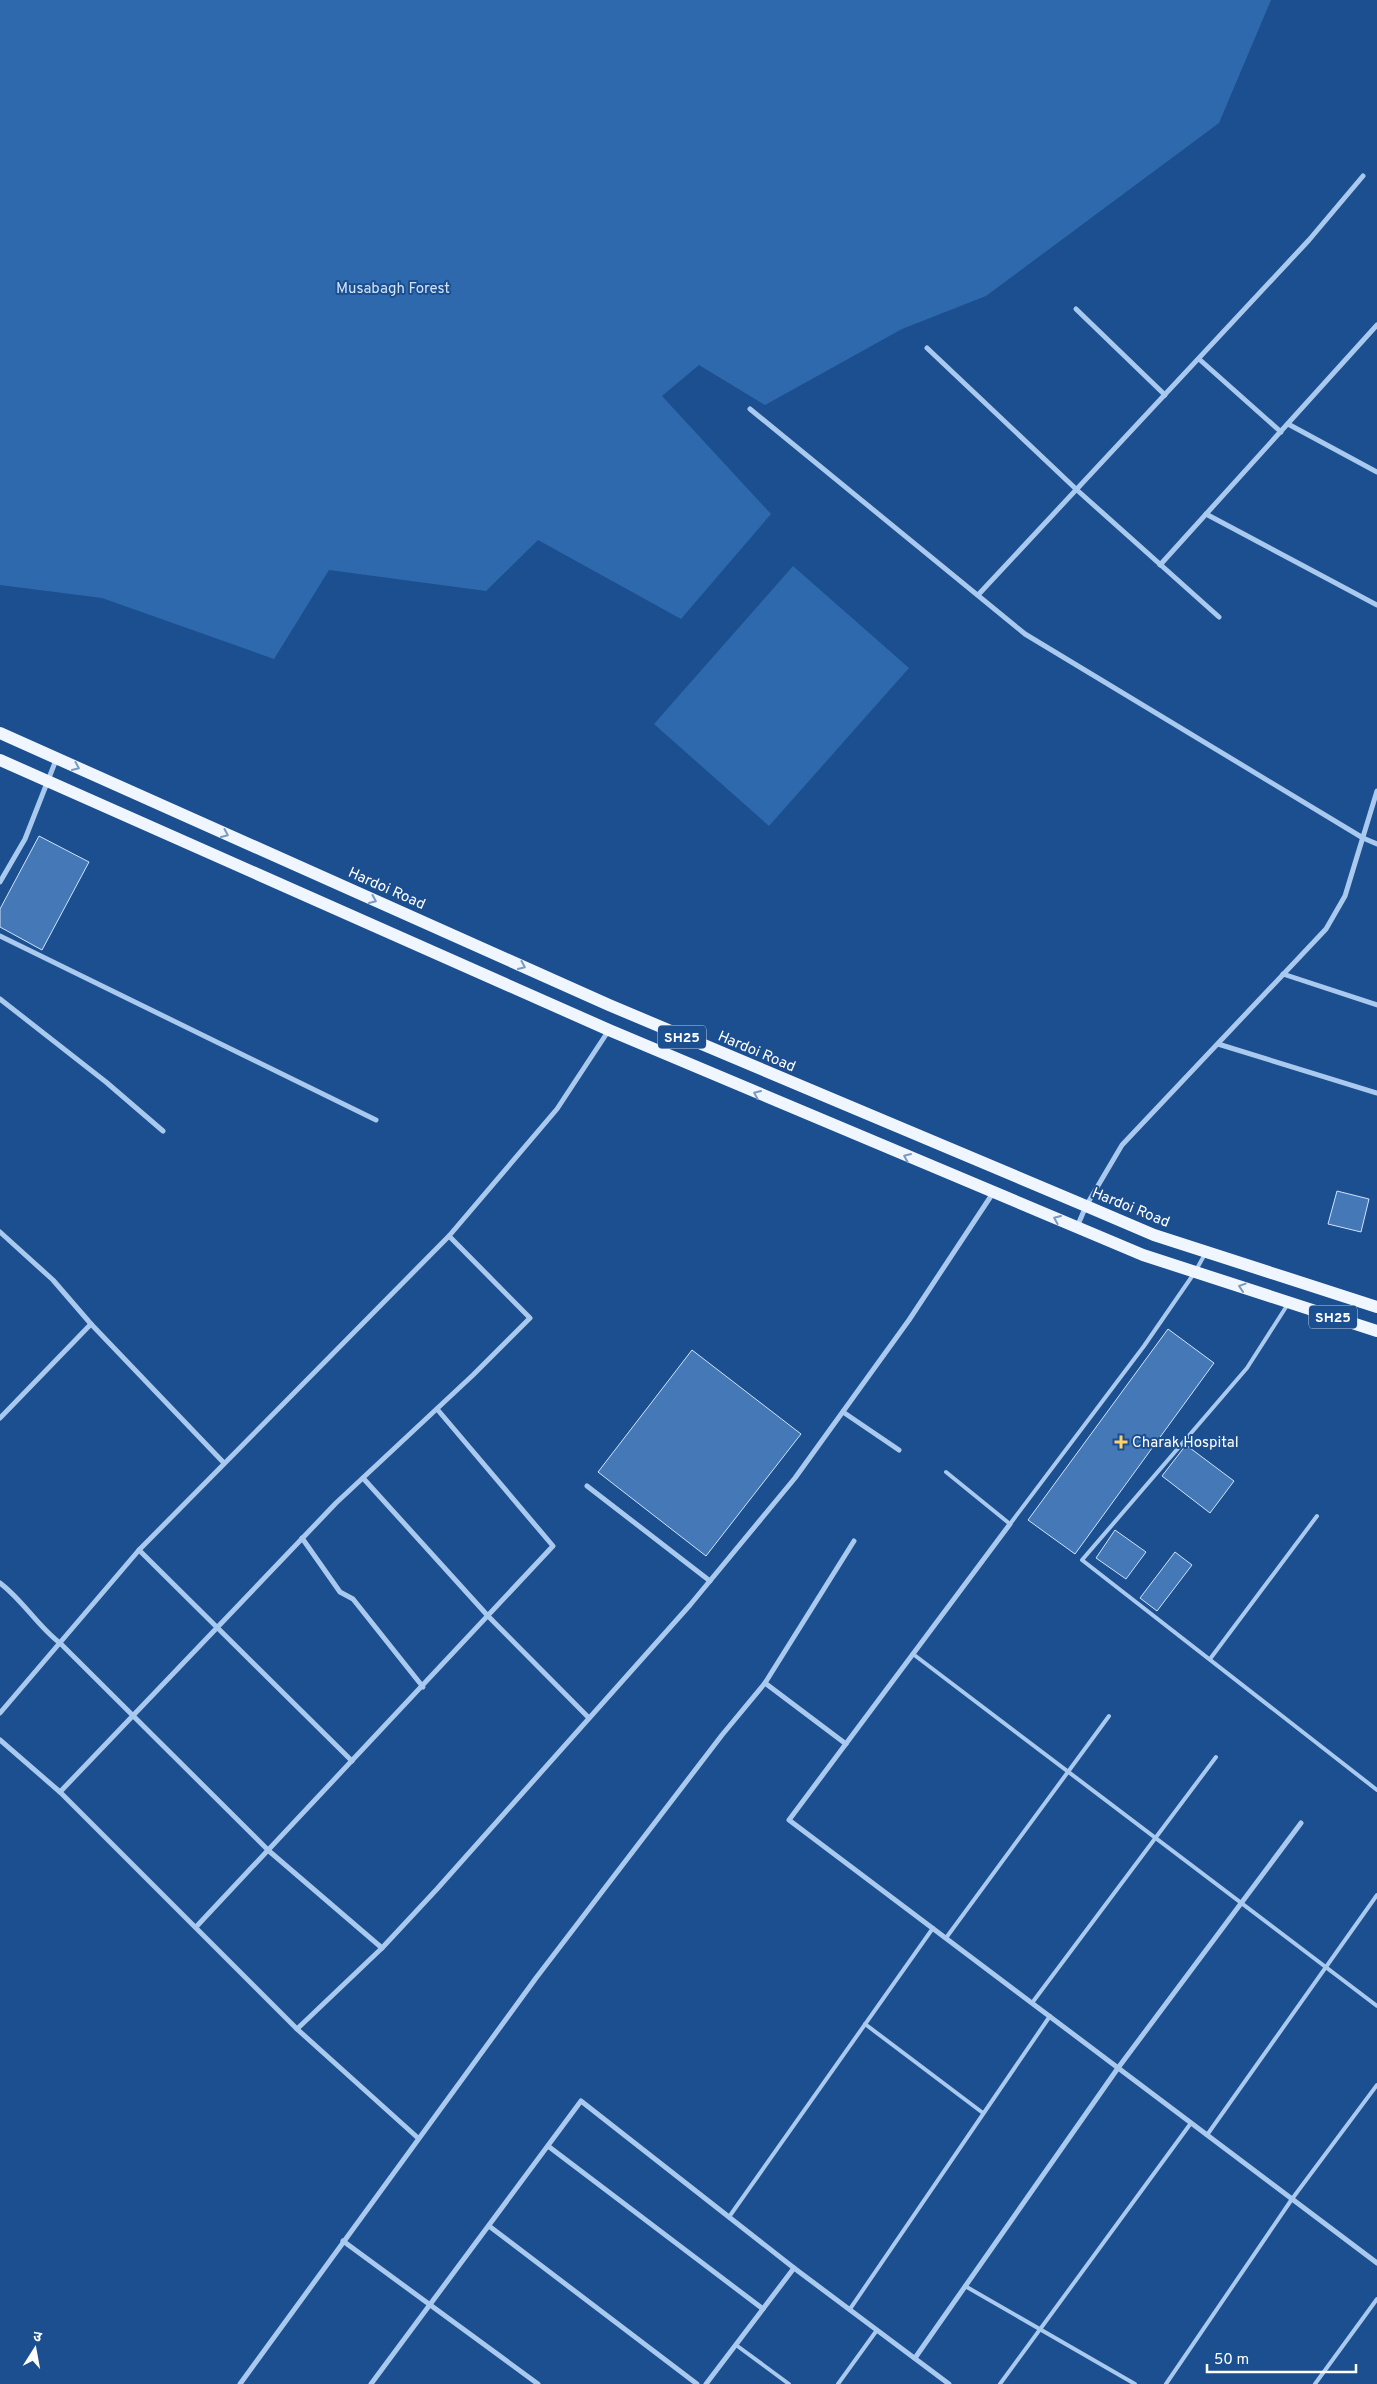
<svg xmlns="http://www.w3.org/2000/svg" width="1377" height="2384" viewBox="0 0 1377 2384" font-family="Overpass,'Noto Sans Devanagari',sans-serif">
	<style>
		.green { fill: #2e69ad }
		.building { fill: #4478b7; stroke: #cfe3fa }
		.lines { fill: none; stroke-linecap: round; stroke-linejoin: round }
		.lane { stroke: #a9c9ee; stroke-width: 4 }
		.street { stroke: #a9c9ee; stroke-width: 5 }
		.primary { stroke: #f0f6ff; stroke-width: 12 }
		.oneway { stroke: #7b9ac1 }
		.poi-dot { fill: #ffd166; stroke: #1b4f8f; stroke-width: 2 }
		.labels { text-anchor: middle; stroke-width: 4; stroke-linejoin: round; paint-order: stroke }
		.shield { fill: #1b4f8f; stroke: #bbcadd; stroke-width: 1 }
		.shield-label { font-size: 14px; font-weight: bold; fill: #fff }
		.park-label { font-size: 15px; fill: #cfe3fa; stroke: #1b4f8f }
		.street-label { font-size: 15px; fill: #fff; stroke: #1b4f8f }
		.poi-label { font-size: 15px; fill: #fff; stroke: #1b4f8f; text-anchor: start }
	</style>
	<rect width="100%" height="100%" fill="#1b4f8f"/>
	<g class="green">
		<polygon points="0,0 1271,0 1219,123 986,296 902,329 765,405 699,365 662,396 771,514 681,619 538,540 486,591 329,570 274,659 102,598 0,585"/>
		<polygon points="793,566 909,668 769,826 654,724"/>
	</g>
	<g class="building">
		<polygon points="39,836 89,862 42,950 0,927 0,909"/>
		<polygon points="1337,1191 1369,1199 1361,1232 1328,1224"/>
		<polygon points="1168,1329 1214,1363 1075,1554 1028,1520"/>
		<polygon points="692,1350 801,1434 706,1556 598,1472"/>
		<polygon points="1186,1445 1234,1481 1210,1513 1162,1476"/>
		<polygon points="1115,1530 1146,1552 1126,1579 1096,1558"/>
		<polygon points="1175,1552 1192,1565 1157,1611 1140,1598"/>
	</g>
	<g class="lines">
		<g class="lane">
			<polyline points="1288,1304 1247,1368 1082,1560 1377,1790"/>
			<polyline points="946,1472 1010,1524 1144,1346 1195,1272 1205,1254"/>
			<polyline points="913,1654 1377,2006"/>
			<polyline points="1210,1659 1317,1516"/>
			<polyline points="946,1938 1109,1716"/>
			<polyline points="1032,2003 1216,1757"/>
			<polyline points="865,2024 983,2113"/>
			<polyline points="1207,2135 1377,1895"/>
			<polyline points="729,2217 933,1928"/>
			<polyline points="965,2286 1135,2384"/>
			<polyline points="850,2309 1050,2016"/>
			<polyline points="736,2345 789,2384"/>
			<polyline points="838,2384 877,2330"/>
			<polyline points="1000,2384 1191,2123"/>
			<polyline points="1166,2384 1292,2199 1377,2085"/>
			<polyline points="1315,2384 1377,2299"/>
		</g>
		<g class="street">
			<polyline points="1076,309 1165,395"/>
			<polyline points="927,348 1077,490 1219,617"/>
			<polyline points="1199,359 1281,432"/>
			<polyline points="750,409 1025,634 1363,838 1377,844"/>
			<polyline points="1288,424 1377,472"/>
			<polyline points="1206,514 1377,605"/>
			<polyline points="1160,565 1377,325"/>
			<polyline points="978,595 1309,240 1363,176"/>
			<polyline points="0,882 25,839 56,760"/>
			<polyline points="0,936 376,1120"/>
			<polyline points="1283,974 1377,1005"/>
			<polyline points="0,999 106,1082 163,1131"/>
			<polyline points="609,1030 557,1109 449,1236 530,1318 473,1375 336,1503 60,1792 297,2029 382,1948 437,1889 690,1605 795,1478 909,1320 993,1193"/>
			<polyline points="1218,1044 1377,1093"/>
			<polyline points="1077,1227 1086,1206 1122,1145 1326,929 1345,896 1377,791"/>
			<polyline points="0,1232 53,1280 91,1324"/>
			<polyline points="843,1412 899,1450"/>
			<polyline points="0,1418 91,1324 223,1462"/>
			<polyline points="363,1478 488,1616 589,1718"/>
			<polyline points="587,1486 710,1581"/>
			<polyline points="1010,1524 789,1820 1377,2263"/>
			<polyline points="302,1538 340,1592 353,1599 423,1687"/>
			<polyline points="139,1550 352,1761"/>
			<path d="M0,1583C23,1600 37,1626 61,1644L269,1851L382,1948"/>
			<polyline points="765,1683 846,1744"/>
			<polyline points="0,1713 139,1550 449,1236"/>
			<polyline points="0,1740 60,1792"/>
			<polyline points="196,1927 553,1546 437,1409"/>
			<polyline points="297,2029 418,2138"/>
			<polyline points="548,2146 763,2309"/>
			<polyline points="489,2226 697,2384"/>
			<polyline points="343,2241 538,2384"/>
			<polyline points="915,2358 1118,2068 1301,1823"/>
			<polyline points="240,2384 536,1978 722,1735 765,1683 854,1541"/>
			<polyline points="371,2384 581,2101 794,2268 949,2384"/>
			<polyline points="706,2384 794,2268"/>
		</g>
		<g class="primary">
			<polyline points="0,733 609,1005 1086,1206 1154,1235 1377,1307"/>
			<polyline points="0,760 609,1030 1143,1255 1377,1331"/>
		</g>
	</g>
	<defs><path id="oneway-chevron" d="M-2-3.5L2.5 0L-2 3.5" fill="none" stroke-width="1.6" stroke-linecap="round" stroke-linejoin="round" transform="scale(1.25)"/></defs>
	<g class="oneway">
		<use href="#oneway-chevron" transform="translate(76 767) rotate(24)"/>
		<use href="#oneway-chevron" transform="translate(225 834) rotate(24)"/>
		<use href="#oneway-chevron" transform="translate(373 900) rotate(24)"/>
		<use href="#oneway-chevron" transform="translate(522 966) rotate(24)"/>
		<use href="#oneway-chevron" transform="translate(757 1094) rotate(-157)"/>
		<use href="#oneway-chevron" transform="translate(907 1157) rotate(-157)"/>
		<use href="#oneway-chevron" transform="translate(1057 1219) rotate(-157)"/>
		<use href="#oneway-chevron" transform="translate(1242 1287) rotate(-162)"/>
	</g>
	<path class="poi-dot" d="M1118.5 1434.5h5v5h5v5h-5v5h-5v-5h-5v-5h5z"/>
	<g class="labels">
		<g class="shield">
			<rect x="658" y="1025.5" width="48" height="23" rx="4"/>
			<rect x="1309" y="1305.5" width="48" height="23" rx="4"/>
		</g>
		<g class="shield-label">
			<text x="682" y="1042">SH25</text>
			<text x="1333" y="1322">SH25</text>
		</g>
		<g class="park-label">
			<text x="393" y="293">Musabagh Forest</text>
		</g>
		<g class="street-label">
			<text transform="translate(387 888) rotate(24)" y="5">Hardoi Road</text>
			<text transform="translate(757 1051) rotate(23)" y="5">Hardoi Road</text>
			<text transform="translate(1131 1207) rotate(22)" y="5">Hardoi Road</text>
		</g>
		<g class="poi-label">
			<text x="1132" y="1447">Charak Hospital</text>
		</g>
	</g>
	<g transform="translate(35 2349) rotate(11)" stroke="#1b4f8f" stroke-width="4" paint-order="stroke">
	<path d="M0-4L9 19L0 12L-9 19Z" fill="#ffffff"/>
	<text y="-8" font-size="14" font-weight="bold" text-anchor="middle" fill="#ffffff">उ</text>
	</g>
	<path d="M1207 2364v8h149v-8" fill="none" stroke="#ffffff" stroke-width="2.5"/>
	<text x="1214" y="2364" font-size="15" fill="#ffffff" stroke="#1b4f8f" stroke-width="4" paint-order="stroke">50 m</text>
</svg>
